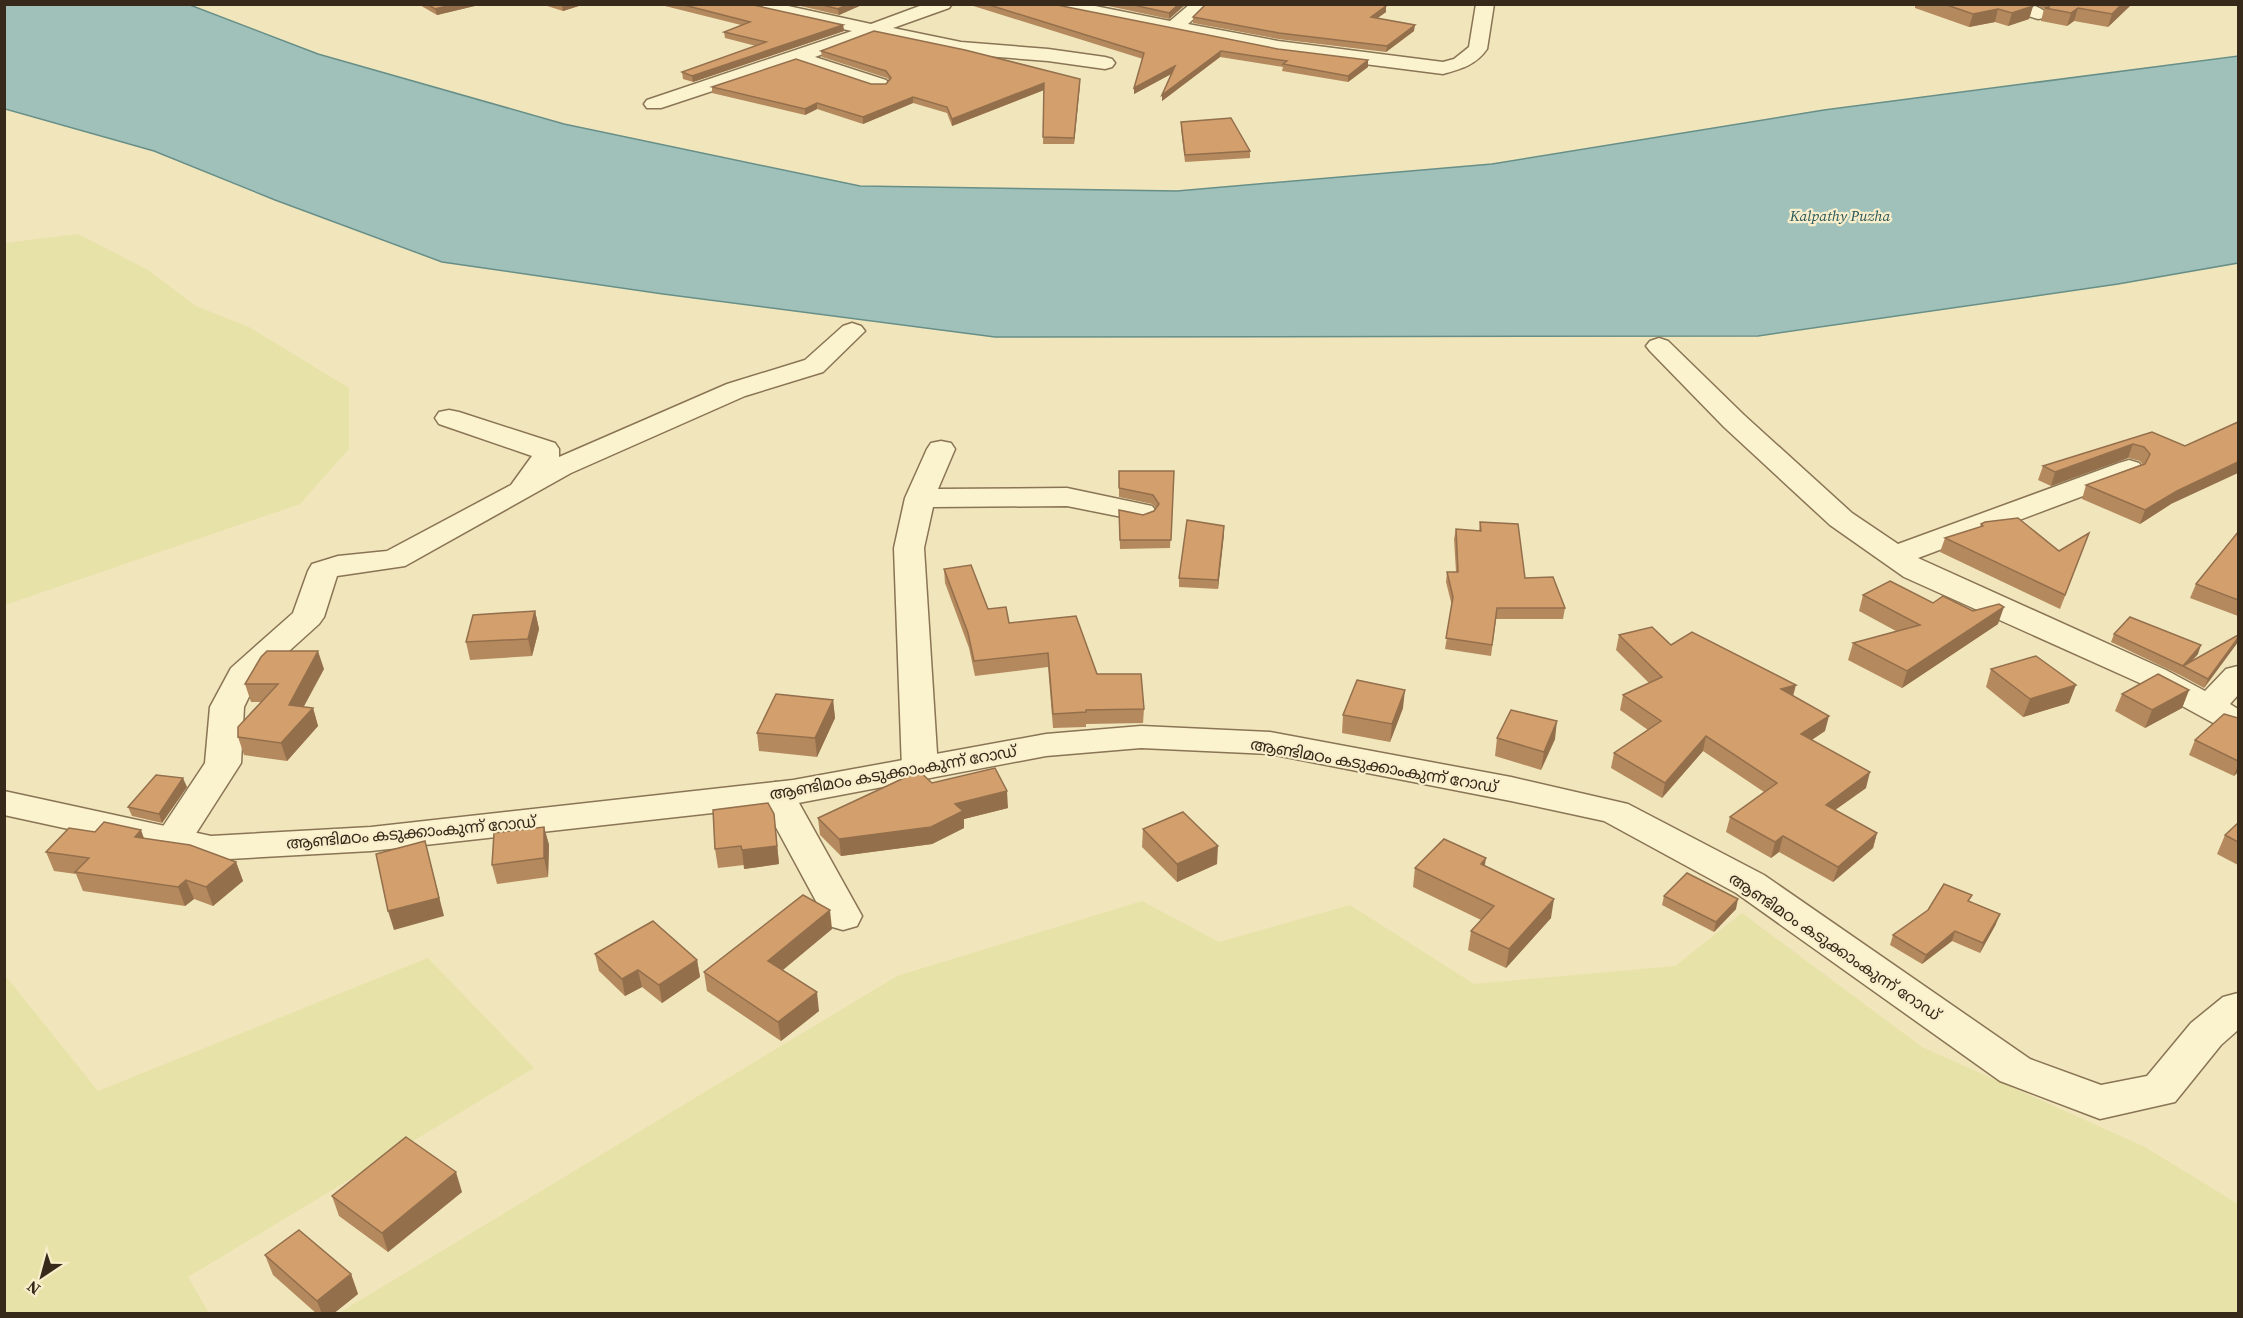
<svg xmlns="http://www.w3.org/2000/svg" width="2243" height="1318" viewBox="0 0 2243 1318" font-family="'Source Serif 4','Noto Sans Malayalam',serif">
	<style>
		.farmland { fill: #e7e2a8 }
		.water { fill: #9fc1ba; stroke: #678f88; stroke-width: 1.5 }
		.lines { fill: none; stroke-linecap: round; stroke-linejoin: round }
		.minor-casing { stroke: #897454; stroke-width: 3 }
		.tertiary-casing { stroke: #897454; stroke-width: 3 }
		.minor { fill: #fbf2ce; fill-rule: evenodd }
		.tertiary { fill: #fbf2ce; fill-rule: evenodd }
		.wall { fill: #b5895e }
		.shaded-wall { fill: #936f4c }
		.building { fill: #d29f6d; stroke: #936f4c; stroke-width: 1.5 }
		.labels { text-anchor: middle; stroke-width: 4.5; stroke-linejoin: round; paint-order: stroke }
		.far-water-label { font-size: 15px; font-style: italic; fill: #285758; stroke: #f8eecb }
		.street-label { font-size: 16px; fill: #372a1a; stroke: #f8eecb }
	</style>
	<rect width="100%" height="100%" fill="#f1e5bb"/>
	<g class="farmland">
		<polygon points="78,234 148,270 196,306 249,327 349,388 349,449 300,504 5,605 5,243"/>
		<polygon points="1142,901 1219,942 1350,905 1474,984 1675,966 1742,913 1922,1047 2145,1147 2238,1204 2238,1313 339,1313 897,976"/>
		<polygon points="428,958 534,1068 188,1277 209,1313 5,1313 4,974 98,1091"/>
	</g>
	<polygon class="water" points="4,5 190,5 318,54 564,124 860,186 1177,191 1492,164 1824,110 2238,56 2238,263 2118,284 1758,336 995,337 663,294 442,262 275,200 154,151 5,109"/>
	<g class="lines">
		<g class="minor-casing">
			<g id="minor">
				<polygon points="742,4 779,4 871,24 925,4 952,4 949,8 893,28 961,42 1048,49 1105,57 1112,59 1115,63 1112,67 1105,69 1048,61 961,54 874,35 815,57 886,80 889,84 886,88 872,88 797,63 661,108 647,108 644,104 647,100 852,31 751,9"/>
				<path d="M1045,4H1085L1170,21L1190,4H1210L1188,24L1278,41L1443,62L1454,59L1469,47L1476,4H1494L1487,49C1476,65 1461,69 1443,74L1278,53L1054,9Z"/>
				<path d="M1999,4C2014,4 2037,1 2047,14L2044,18L2038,19L2002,8Z"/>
				<polygon points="852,323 861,326 865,331 823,372 745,396 571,473 405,566 337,576 324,617 319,624 257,680 244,707 241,763 186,849 173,852 160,849 154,840 205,763 210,707 231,668 293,613 308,571 312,564 338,556 387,551 511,485 532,456 439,424 435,418 439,412 449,410 459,412 555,443 559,449 559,457 727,384 805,360 843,326"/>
				<polygon points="1659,338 1668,341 1744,415 1852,513 1898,544 2119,463 2129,460 2139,463 2143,469 2139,475 1918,558 2166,670 2205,691 2226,669 2238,666 2238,695 2230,704 2238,709 2238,733 2226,730 2142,684 1904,577 1830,525 1724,427 1650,351 1646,346 1650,341"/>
				<polygon points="941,441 951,443 955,449 938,489 1067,488 1152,506 1157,512 1152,518 1142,521 1067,506 933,507 924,548 938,769 933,777 920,780 907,777 902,769 894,548 905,498 927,449 931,443"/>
				<polygon points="776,782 789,786 794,794 862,916 857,926 843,930 829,926 824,916 758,794 763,786"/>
			</g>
		</g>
		<g class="tertiary-casing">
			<polygon id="tertiary" points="1141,726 1270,732 1511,777 1628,804 1764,875 2030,1059 2101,1085 2147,1076 2191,1023 2223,997 2238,993 2238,1030 2221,1045 2175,1102 2100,1119 2000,1081 1736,893 1604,821 1511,801 1270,754 1141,748 1046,756 793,804 371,851 211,860 4,815 4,791 211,836 371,827 793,780 1046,734"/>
		</g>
		<use href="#minor" class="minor"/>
		<use href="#tertiary" class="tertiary"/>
	</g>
	<g class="wall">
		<polygon points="418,4 483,4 437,15"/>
		<polygon points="541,4 585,4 563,11"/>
		<polygon points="657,4 749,4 843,25 844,31 693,82 683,79 682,72 756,46 725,38 724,32 741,25"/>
		<polygon points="792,4 864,4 839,15"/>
		<polygon points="967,4 1052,4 1368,67 1348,82 1282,71 1283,67 1220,57 1162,101 1162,95 1171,74 1134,94 1134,88 1143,59"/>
		<polygon points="1099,4 1186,4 1169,19"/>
		<polygon points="1915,4 2027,4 2033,6 2029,19 2008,26 1995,22 1969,27 1915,8"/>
		<polygon points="2036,4 2132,4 2108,27 2074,21 2067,26 2041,21 2044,9"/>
		<polygon points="1386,12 1377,18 1414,31 1386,52 1278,39 1193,23 1193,17"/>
		<polygon points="821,51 1080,79 1074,144 1043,144 1044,90 952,126 947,113 913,103 863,124 817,109 805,115 712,93 712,87 886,84 889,80 887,78 822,57"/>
		<polygon points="1181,122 1250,151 1250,158 1185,162 1181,129"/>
		<polygon points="2152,432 2171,504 2140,524 2082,499 2086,485 2142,464 2140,461 2128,458 2051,486 2038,480 2043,466"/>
		<polygon points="1119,471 1174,471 1170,548 1120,549 1119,510 1143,515 1154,511 1156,508 1152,504 1119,497"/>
		<polygon points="1480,522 1525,578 1565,608 1563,619 1496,619 1491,656 1445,649 1452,606 1446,582 1447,572 1456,572 1454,539 1456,529 1479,531"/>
		<polygon points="1981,524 2059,551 2084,547 2060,609 1940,552 1945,538 1980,527"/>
		<polygon points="1224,526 1218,589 1179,587 1179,578"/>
		<polygon points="2238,532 2238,616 2190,598 2196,584"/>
		<polygon points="944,569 988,609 1009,623 1097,674 1144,709 1143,723 1086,724 1086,727 1053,728 1048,667 975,676 969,648 945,583"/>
		<polygon points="1863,595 1933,603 1998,624 1902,688 1848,660 1853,643 1896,631 1859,611"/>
		<polygon points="535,611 539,629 532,656 470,660 466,642"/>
		<polygon points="2114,634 2198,654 2191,662 2238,642 2204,688 2180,675 2111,642"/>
		<polygon points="1619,635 1671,645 1793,696 1825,731 1811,740 1866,788 1835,810 1877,833 1873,848 1833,882 1779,852 1771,858 1726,832 1730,817 1764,792 1703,751 1662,798 1611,768 1614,753 1648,730 1620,710 1623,695 1649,683 1616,650"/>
		<polygon points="324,669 303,707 313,708 318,726 287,761 244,755 238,737 261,702 251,702 245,684"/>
		<polygon points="1991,669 2069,703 2023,717 1986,687"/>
		<polygon points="2189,690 2182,708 2145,728 2115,711 2122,694"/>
		<polygon points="833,700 835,718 817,757 759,751 757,733"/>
		<polygon points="1403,708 1390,742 1342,733 1343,715"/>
		<polygon points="2238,718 2238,772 2234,776 2189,755 2195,740"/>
		<polygon points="1497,738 1555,739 1541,770 1495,756"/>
		<polygon points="932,783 1008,808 964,819 964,828 932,844 841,856 820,835 818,818"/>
		<polygon points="187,787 162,823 132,816 128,807"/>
		<polygon points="774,814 779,864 744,869 744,865 718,868 715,849"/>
		<polygon points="2238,823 2238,865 2217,854 2225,835"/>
		<polygon points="544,827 549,845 548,877 497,884 492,865"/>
		<polygon points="1143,829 1217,864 1177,882 1142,847"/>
		<polygon points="144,838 236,862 243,881 213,906 194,899 185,906 83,891 76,874 54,871 46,852"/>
		<polygon points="1485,866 1551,918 1506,968 1468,950 1471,931 1481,920 1413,887 1415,868"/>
		<polygon points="1664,896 1736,909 1714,932 1662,905"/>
		<polygon points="1970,902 1996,924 1980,953 1952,941 1922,964 1890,945 1893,935"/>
		<polygon points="832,929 782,970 819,1011 781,1041 707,991 704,972"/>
		<polygon points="595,954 697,960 700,977 662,1003 642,987 625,996 599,971"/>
		<polygon points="462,1192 388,1252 339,1216 332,1196"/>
		<polygon points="265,1255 351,1274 358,1294 333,1314 317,1314 273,1275"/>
	</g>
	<g class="shaded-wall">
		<polygon points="455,4 483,4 437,15 435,9"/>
		<polygon points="564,4 585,4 563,11 562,5"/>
		<polygon points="848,4 864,4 839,15 838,9"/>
		<polygon points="1179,4 1186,4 1169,19 1169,13"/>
		<polygon points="2122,4 2132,4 2108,27 2112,14"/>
		<polygon points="1386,6 1386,12 1371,23 1371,17"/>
		<polygon points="2033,6 2029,19 2008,26 2012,13"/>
		<polygon points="2078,8 2074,21 2067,26 2071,13"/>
		<polygon points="1998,9 1995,22 1969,27 1973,14"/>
		<polygon points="843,25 844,31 693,82 692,76"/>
		<polygon points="1415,25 1414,31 1386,52 1387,46"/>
		<polygon points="1221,51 1220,57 1162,101 1162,95"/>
		<polygon points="1368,60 1368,67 1348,82 1348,76"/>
		<polygon points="1175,66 1175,72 1134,94 1134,88"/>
		<polygon points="1080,79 1080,85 1074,144 1074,138"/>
		<polygon points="1044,83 1044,90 952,126 952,119"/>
		<polygon points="913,97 913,103 863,124 863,117"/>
		<polygon points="817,103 817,109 805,115 805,109"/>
		<polygon points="2133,444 2128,458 2051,486 2055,472"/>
		<polygon points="2238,462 2238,473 2171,504 2140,524 2145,510 2177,491"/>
		<polygon points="1224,526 1224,535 1218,589 1218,580"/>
		<polygon points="2004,607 1998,624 1902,688 1907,671"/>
		<polygon points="535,611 539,629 532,656 528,639"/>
		<polygon points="2238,638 2238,642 2204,688 2208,679"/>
		<polygon points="2201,645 2198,654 2186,667 2183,666 2180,675 2183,666"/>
		<polygon points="318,651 324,669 295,723 289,705"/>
		<polygon points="1796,685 1792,700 1781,689"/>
		<polygon points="2076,685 2069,703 2023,717 2030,699"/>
		<polygon points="1405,690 1403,708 1390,742 1392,724"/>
		<polygon points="2189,690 2182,708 2145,728 2152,710"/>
		<polygon points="833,700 835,718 817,757 815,738"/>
		<polygon points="313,708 318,726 287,761 281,743"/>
		<polygon points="1829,716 1825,731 1797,750 1801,734"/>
		<polygon points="1557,721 1555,739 1541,770 1544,752"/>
		<polygon points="1706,736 1703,751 1662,798 1665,783"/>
		<polygon points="2238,765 2238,772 2234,776"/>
		<polygon points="1870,772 1866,788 1821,820 1826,805"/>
		<polygon points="183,778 187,787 162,823 159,814"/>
		<polygon points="1007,791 1008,808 964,819 964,828 932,844 841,856 839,839 955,804"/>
		<polygon points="774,814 779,864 744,869 742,850"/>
		<polygon points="544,827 549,845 548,877 544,858"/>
		<polygon points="141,830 148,849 135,837"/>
		<polygon points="1877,833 1873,848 1833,882 1838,867"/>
		<polygon points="1783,836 1779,852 1771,858 1775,842"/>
		<polygon points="425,841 444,916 394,930 388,911"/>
		<polygon points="1218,846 1217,864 1177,882 1177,864"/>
		<polygon points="1486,858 1483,877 1481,864"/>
		<polygon points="236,862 243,881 213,906 206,887"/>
		<polygon points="186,880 194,899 185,906 178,887"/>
		<polygon points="1554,899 1551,918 1506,968 1509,949"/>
		<polygon points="1738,899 1736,909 1714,932 1716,922"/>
		<polygon points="830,910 832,929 771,980 768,961"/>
		<polygon points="2000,914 1996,924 1980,953 1983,943"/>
		<polygon points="1955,931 1952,941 1922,964 1926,955"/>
		<polygon points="697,960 700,977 662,1003 659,985"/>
		<polygon points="638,970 642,987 625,996 622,979"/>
		<polygon points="817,992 819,1011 781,1041 778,1022"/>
		<polygon points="456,1172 462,1192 388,1252 382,1233"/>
		<polygon points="351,1274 358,1294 333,1314 322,1314 317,1301"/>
	</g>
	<g class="building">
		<polygon points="427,4 455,4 435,9"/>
		<polygon points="680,4 749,4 843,25 692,76 682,72 766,42 724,32 750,22"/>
		<polygon points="819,4 848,4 838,9"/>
		<polygon points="986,4 1052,4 1278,49 1368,60 1348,76 1283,64 1287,61 1221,51 1162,95 1175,66 1134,88 1144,53"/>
		<polygon points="1129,4 1179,4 1169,13"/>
		<polygon points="1206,4 1378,4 1386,6 1371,17 1415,25 1387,46 1279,33 1193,17"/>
		<polygon points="1944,4 2027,4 2033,6 2012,13 1998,9 1973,14"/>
		<polygon points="2050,4 2122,4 2112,14 2078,8 2071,13 2045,8 2049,7"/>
		<polygon points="874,31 965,50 1080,79 1074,138 1043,137 1044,83 952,119 947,107 913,97 863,117 817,103 805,109 712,87 796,59 871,84 886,84 891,78 886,71 821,51"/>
		<polygon points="1231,118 1250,151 1185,155 1181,122"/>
		<polygon points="2238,422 2238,462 2177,491 2145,510 2086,485 2145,464 2150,454 2144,447 2133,444 2055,472 2043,466 2152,432 2185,446"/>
		<polygon points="1119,471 1174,471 1171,540 1120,540 1119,510 1143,515 1154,511 1159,504 1153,495 1119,488"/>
		<polygon points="2018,518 2059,551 2089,533 2065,595 1945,538 1983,526 1981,524 1985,522"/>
		<polygon points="1187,520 1224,526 1218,580 1179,578"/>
		<polygon points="1480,522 1518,524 1525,578 1553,577 1565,608 1497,608 1492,645 1446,638 1453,597 1447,572 1458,572 1456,529 1481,531"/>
		<polygon points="2238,532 2238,600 2196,584"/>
		<polygon points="971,565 988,609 1006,607 1009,623 1076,616 1097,674 1141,674 1144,709 1086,710 1086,712 1053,714 1048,653 974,661 968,633 944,569"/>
		<polygon points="1890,581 1933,603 1943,596 1973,611 1999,604 2004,607 1907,671 1853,643 1920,625 1863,595"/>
		<polygon points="535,611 528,639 466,642 473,615"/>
		<polygon points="2130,617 2201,645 2183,666 2114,634"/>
		<polygon points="1652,627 1671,645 1692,632 1796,685 1781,689 1829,716 1801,734 1870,772 1826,805 1877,833 1838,867 1783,836 1775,842 1730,817 1777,783 1706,736 1665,783 1614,753 1661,721 1623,695 1662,677 1619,635"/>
		<polygon points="2238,635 2238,638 2208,679 2183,666"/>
		<polygon points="267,651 318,651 289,705 313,708 281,743 238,737 238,727 278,684 245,684 261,657"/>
		<polygon points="2036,656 2076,685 2030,699 1991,669"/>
		<polygon points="2158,674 2189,690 2152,710 2122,694"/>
		<polygon points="1357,680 1405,690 1392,724 1343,715"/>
		<polygon points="776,694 833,700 815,738 757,733"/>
		<polygon points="1511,710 1557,721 1544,752 1497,738"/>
		<polygon points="2224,714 2238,718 2238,761 2195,740"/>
		<polygon points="995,768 1007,791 955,804 963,811 931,827 839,839 818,818 919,771 932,783"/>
		<polygon points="156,775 183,778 159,814 128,807"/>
		<polygon points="768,803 774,814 777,846 742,850 741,846 715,849 713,810"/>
		<polygon points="1183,812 1218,846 1177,864 1143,829"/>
		<polygon points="104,822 141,830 135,837 190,845 236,862 206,887 186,880 178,887 75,872 89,858 46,852 69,828 95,832"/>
		<polygon points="2238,823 2238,842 2225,835"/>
		<polygon points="544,827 544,858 492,865 494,833"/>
		<polygon points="1444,839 1486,858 1481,864 1554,899 1509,949 1471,931 1494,906 1415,868"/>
		<polygon points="425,841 439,898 388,911 376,854"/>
		<polygon points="1687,873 1738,899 1716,922 1664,896"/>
		<polygon points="1944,884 1972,895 1968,901 2000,914 1983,943 1955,931 1926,955 1893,935 1928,910"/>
		<polygon points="803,895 830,910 768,961 817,992 778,1022 704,972"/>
		<polygon points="653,921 697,960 659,985 638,970 622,979 595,954"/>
		<polygon points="406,1137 456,1172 382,1233 332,1196"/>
		<polygon points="299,1230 351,1274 317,1301 265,1255"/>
	</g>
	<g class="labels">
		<g class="far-water-label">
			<text x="1840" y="221">Kalpathy Puzha</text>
		</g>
		<g class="street-label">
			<text transform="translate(1374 765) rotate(10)" y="6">ആണ്ടിമഠം കടുക്കാംകുന്ന് റോഡ്</text>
			<text transform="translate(893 772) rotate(-10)" y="6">ആണ്ടിമഠം കടുക്കാംകുന്ന് റോഡ്</text>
			<text transform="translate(411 832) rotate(-5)" y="6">ആണ്ടിമഠം കടുക്കാംകുന്ന് റോഡ്</text>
			<text transform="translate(1835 946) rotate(34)" y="6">ആണ്ടിമഠം കടുക്കാംകുന്ന് റോഡ്</text>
		</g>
	</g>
	<rect width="2243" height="1318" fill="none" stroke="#372a1a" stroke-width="12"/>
	<g transform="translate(42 1276) rotate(216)" stroke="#f8eecb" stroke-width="4.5" paint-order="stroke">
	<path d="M0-4.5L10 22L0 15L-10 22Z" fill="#372a1a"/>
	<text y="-9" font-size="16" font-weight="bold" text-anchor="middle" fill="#372a1a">N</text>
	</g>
</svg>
